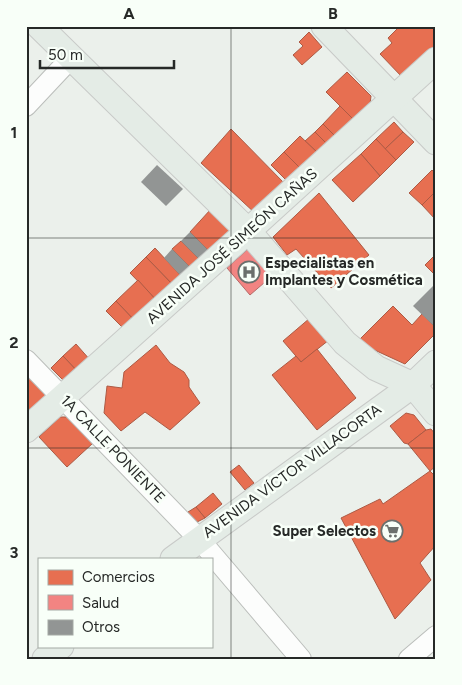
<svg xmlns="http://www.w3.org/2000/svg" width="462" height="685" viewBox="0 0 462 685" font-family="Figtree,sans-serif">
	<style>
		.shops { fill: #e76f51; stroke: #ad5a44 }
		.health { fill: #f28482; stroke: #b56967 }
		.building { fill: #929594 }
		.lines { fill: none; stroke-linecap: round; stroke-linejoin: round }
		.minor-casing { stroke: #bbbebb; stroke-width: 22 }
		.major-casing { stroke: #c8cac8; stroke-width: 27 }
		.minor { stroke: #fcfdfc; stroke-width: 20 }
		.major { stroke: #e4ece6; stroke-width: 25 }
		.grid { fill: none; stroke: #262927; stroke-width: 1; stroke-opacity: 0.55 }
		.labels { text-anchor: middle; stroke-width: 5; stroke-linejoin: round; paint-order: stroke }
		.street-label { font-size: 15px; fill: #262927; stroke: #f8fff8 }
		.poi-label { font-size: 15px; font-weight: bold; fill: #262927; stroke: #f8fff8; text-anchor: start }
		.neatline { fill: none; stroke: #262927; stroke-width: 2 }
		.grid-label { font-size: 16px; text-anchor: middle; font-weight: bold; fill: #262927 }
	</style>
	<rect width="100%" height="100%" fill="#ebf0eb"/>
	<g class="shops">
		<polygon points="400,26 436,26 436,48 403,78 380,54 392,43 388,38"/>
		<polygon points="309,32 322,47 302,65 293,55 303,46 299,42"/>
		<polygon points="347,72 371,96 370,104 354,120 326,92"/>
		<polygon points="340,106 354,120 337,138 323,124"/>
		<polygon points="394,122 403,132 385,149 376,139"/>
		<polygon points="323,124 337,138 329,146 315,132"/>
		<polygon points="231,129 285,184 256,214 201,163"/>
		<polygon points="315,132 329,146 320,155 305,141"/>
		<polygon points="403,132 414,142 396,160 385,149"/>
		<polygon points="300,136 320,155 303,171 284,152"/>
		<polygon points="376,139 396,160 380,176 361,154"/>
		<polygon points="284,152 303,171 290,184 271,165"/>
		<polygon points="361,154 380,176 353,202 332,180"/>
		<polygon points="432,170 436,174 436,191 422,205 409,193"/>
		<polygon points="436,191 436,220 422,205"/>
		<polygon points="319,193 369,255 331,288 296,249 287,255 273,237"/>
		<polygon points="211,209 229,228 229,234 209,251 190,232"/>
		<polygon points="181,241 200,260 191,268 172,249"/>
		<polygon points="155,248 182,277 173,285 146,257"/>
		<polygon points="436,254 436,276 425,265"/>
		<polygon points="146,257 173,285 157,301 130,273"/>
		<polygon points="138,280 157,301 135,321 116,301"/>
		<polygon points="116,301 135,321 125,330 106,311"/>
		<polygon points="393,306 412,325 422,314 436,328 436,333 405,364 368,347 360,339"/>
		<polygon points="310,318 329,340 301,362 283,341"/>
		<polygon points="76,344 91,361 78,372 63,356"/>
		<polygon points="156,345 170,363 184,372 189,380 189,387 200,403 170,430 145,412 121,431 104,413 107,386 122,388 124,372"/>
		<polygon points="317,349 356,398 317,430 272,375 296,356 301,362"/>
		<polygon points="63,356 78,372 64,381 51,368"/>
		<polygon points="26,369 50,395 26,416"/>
		<polygon points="406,413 414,415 426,430 408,444 404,443 390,426"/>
		<polygon points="60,417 70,417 93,443 67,467 39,437"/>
		<polygon points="431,429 436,435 436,466 430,471 408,444 426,430"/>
		<polygon points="239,465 254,483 245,490 230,472"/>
		<polygon points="430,471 436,477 436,545 420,563 431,580 395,619 341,518 380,499 383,504"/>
		<polygon points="213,493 222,504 205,518 196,507"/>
		<polygon points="196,507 205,518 197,522 188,512"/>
	</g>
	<polygon class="health" points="248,249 272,276 250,295 227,268"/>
	<g class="building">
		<polygon points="157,165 183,189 166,206 141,182"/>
		<polygon points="190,232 209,251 200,260 181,241"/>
		<polygon points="172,249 191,268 182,277 164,258"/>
		<polygon points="434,285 436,287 436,328 413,306"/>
	</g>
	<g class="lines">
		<g class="minor-casing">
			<g id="minor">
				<polyline points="26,106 71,58"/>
				<polyline points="26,360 199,539 301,659"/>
				<polyline points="409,659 436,636"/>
			</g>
		</g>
		<g class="major-casing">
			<g id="major">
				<polyline points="39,26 248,231 345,343 376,368 413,385 436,413"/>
				<polyline points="324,26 436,142"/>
				<polyline points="26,430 248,231 436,60"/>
				<polyline points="173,559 413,385 436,363"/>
				<polyline points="45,659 61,646"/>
			</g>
		</g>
		<use href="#minor" class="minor"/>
		<use href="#major" class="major"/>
	</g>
	<path class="grid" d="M231,26V659M26,238H436M26,448H436"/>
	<defs>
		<g id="hospital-ring" transform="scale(1.125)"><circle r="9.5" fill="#f8fff8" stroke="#6b6f6c" stroke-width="1.5"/><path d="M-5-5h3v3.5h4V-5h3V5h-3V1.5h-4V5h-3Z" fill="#6b6f6c"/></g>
		<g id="supermarket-ring" transform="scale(1.125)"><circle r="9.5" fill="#f8fff8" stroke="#6b6f6c" stroke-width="1.5"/><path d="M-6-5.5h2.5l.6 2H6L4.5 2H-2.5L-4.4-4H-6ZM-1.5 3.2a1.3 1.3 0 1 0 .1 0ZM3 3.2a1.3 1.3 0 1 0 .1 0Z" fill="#6b6f6c"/></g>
	</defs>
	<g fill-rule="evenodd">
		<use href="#hospital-ring" x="249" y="272"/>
		<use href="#supermarket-ring" x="392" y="531"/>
	</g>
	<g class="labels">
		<g class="street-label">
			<text transform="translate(232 246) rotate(-42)" y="5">AVENIDA JOSÉ SIMEÓN CAÑAS</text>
			<text transform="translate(113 449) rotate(46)" y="5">1A CALLE PONIENTE</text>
			<text transform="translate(292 471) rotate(-36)" y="5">AVENIDA VÍCTOR VILLACORTA</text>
		</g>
		<g class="poi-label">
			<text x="265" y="268">Especialistas en<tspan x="265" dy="17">Implantes y Cosmética</tspan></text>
			<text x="376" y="536" text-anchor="end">Super Selectos</text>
		</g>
	</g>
	<rect width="462" height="685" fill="none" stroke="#f8fff8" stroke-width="55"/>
	<rect x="38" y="558" width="175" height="90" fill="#f8fff8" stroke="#a4a9a4"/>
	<rect x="48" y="570" width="25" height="15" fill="#e76f51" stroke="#a4a9a4"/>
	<text x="82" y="582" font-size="15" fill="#262927">Comercios</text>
	<rect x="48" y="595" width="25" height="15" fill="#f28482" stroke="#a4a9a4"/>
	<text x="82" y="608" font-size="15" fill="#262927">Salud</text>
	<rect x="48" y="620" width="25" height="15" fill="#929594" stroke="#a4a9a4"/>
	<text x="82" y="632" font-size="15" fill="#262927">Otros</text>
	<path d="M40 60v8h134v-8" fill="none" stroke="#262927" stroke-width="2.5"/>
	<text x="48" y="60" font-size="15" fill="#262927" stroke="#f8fff8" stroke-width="4" paint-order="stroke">50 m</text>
	<rect x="28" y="28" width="406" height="630" class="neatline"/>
	<g class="grid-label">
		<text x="129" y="19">A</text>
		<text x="333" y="19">B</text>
		<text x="14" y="138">1</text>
		<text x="14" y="348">2</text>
		<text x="14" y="558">3</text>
	</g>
</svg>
